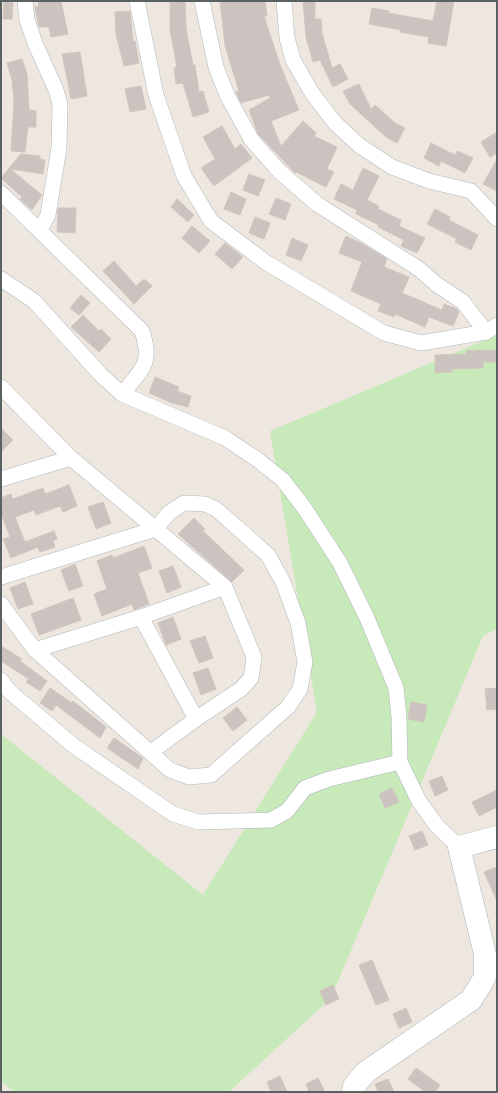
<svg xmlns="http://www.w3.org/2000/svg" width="498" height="1093" viewBox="0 0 498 1093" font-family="Ubuntu,sans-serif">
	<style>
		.green { fill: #c8e9b9 }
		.building { fill: #cbc3bf; stroke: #d3c6be }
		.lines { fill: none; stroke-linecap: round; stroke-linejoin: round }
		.street-casing { stroke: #b1b7ba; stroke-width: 16 }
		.secondary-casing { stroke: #adb5b8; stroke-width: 23 }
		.street { stroke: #fff; stroke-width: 15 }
		.secondary { stroke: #fff; stroke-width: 22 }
	</style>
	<rect width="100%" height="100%" fill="#eee7e0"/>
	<polygon class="green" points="497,335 497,629 483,636 331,998 229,1092 14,1092 1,1081 1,734 203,895 317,712 270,431"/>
	<g class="building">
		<polygon points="38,1 61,1 68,34 51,37 49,27 39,27 35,7 39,6"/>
		<polygon points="170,1 185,1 186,29 193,65 195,65 199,92 203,91 209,112 193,117 183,83 176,84 174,68 177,67 170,30"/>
		<polygon points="220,1 265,1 267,16 264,16 280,65 299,110 271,121 281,146 303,121 316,133 314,136 337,147 327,169 334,172 326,187 296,172 295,173 258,134 249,110 270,98 269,95 241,103 236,92 239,91 225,46"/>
		<polygon points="303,1 315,1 315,19 321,19 322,33 332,68 340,64 348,79 333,87 320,60 313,62 306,37"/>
		<polygon points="437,1 454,1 446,46 428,43 429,37 400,32 401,30 369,24 372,8 389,11 388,13 433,21"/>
		<polygon points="4,2 13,3 12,19 3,19"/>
		<polygon points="130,11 133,41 135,41 139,63 124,66 116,34 115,12"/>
		<polygon points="80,52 87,96 71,99 62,54"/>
		<polygon points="22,59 27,74 29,110 36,111 36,127 28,127 25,152 11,151 14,101 12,80 7,63"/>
		<polygon points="359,84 371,109 375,105 395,123 405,128 397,143 386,137 350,104 343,91"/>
		<polygon points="141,86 146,109 130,112 125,89"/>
		<polygon points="222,126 235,149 241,144 252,158 214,186 201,168 215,159 203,137"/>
		<polygon points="497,132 497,153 490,157 481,142"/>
		<polygon points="431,143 455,155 457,151 473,158 465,173 441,161 439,166 424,158"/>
		<polygon points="21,154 40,156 40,159 45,160 43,174 10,169 42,195 32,210 20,199 22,197 1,178"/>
		<polygon points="497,159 497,191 483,184"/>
		<polygon points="363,168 379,176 367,200 379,206 378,209 401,220 399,226 425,238 417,253 401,246 404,240 378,227 379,225 356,214 357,210 334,199 341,184 353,190"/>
		<polygon points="249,174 265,180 258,196 243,190"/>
		<polygon points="231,192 246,199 240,215 224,209"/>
		<polygon points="276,198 291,204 285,220 269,214"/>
		<polygon points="177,199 194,215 188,222 171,207"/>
		<polygon points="58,208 76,208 75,233 57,232"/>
		<polygon points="435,209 450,217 449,220 478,235 471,250 455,242 457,239 427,224"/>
		<polygon points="255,217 270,223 264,239 249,233"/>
		<polygon points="192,226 210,241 199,253 182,238"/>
		<polygon points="346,236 361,243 387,259 384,267 409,277 402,293 442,310 444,304 457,309 459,312 453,326 429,317 425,327 395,314 394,317 378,311 381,304 351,291 362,262 339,253"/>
		<polygon points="292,238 308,245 301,261 286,255"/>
		<polygon points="225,243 243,257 232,269 215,254"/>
		<polygon points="114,261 136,286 144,279 152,286 134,304 103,271"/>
		<polygon points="81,295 90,303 79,315 70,308"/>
		<polygon points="83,315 99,331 101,329 111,339 99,352 71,327"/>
		<polygon points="497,350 497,362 483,362 483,368 452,369 452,372 435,373 435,355 466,354 466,351"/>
		<polygon points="155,377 179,387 177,391 191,396 188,407 172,403 149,393"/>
		<polygon points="1,428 13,440 1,452"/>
		<polygon points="69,485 77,506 63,512 60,506 36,515 34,510 15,517 25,542 54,531 57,539 53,541 55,547 40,552 38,547 11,558 3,539 10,537 1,513 1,498 11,494 13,499 43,488 45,494"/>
		<polygon points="103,502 111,523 96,529 88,507"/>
		<polygon points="194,518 205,529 203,531 244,570 232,582 178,534"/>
		<polygon points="144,546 152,568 138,573 149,604 134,610 132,604 102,616 94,594 107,589 97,561 112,555 113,558"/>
		<polygon points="75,564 83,586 69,591 61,570"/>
		<polygon points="173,566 181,587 167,593 159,571"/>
		<polygon points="25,582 33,604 18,609 10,588"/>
		<polygon points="73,598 81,620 39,635 31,614"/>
		<polygon points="173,617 181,639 166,645 158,623"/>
		<polygon points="205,636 213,658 199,663 190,641"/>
		<polygon points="1,646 22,659 20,661 47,681 40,691 26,682 29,679 1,661"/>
		<polygon points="208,668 216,689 201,695 193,673"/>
		<polygon points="50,688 72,703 73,701 106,727 100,738 56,705 52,711 40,703"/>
		<polygon points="497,688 497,709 487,710 485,689"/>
		<polygon points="411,702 427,705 424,722 408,719"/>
		<polygon points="237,707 247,720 233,731 223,718"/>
		<polygon points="114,738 143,758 138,769 107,748"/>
		<polygon points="442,776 448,790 435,796 429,781"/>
		<polygon points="392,788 399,802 385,808 379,794"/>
		<polygon points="497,790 497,807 479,816 472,802"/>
		<polygon points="422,831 428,845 415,850 409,836"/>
		<polygon points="497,867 497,901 484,872"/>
		<polygon points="372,960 389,1000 376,1005 359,965"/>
		<polygon points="333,985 339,999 326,1005 320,991"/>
		<polygon points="406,1008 412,1022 399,1028 393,1014"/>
		<polygon points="416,1068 440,1085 435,1092 425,1092 408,1079"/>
		<polygon points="280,1076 287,1092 271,1092 267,1082"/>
		<polygon points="318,1078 325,1092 309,1092 306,1084"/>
		<polygon points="388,1079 394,1092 378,1092 375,1084"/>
	</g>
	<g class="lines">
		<g class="street-casing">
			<g id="street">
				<polyline points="25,1 27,20 35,43 56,90 60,104 59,148 48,215 40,230"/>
				<polyline points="137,1 156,95 184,176 211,221 267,263 384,333 421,343 486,332 497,325"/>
				<polyline points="202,1 216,67 227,95 251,139 279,171 317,204 419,269 436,284 463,302 486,332"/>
				<polyline points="284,1 287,38 293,60 312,93 335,123 360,146 392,167 429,181 471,191 497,219"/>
				<path d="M1,193L142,331C153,364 142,369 122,394"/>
				<polyline points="1,279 34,301 101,375 122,394 225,438 258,460 283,480 305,509 340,563 367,618 396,688 399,717 400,762 419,801 437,826 459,847"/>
				<polyline points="1,387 71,458 225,587 254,657 251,678 241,689 196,719 151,752"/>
				<polyline points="1,479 71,458"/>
				<polyline points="1,577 155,529 169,513 184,503 205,504 216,509 268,555 283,582 298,623 305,662 300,689 288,707 211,775 189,777 170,770 35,650 1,604"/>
				<polyline points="141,617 196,719"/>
				<polyline points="35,650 141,617 225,587"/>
				<polyline points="1,680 9,691 74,746 173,814 198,822 271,820 287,811 305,788 329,779 400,762"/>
			</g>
		</g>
		<g class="secondary-casing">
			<polyline id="secondary" points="353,1092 354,1086 366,1072 471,1000 485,977 485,954 459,847 497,837"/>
		</g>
		<use href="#street" class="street"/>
		<use href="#secondary" class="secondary"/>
	</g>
	<rect width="498" height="1093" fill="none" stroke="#596163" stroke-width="4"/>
</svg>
